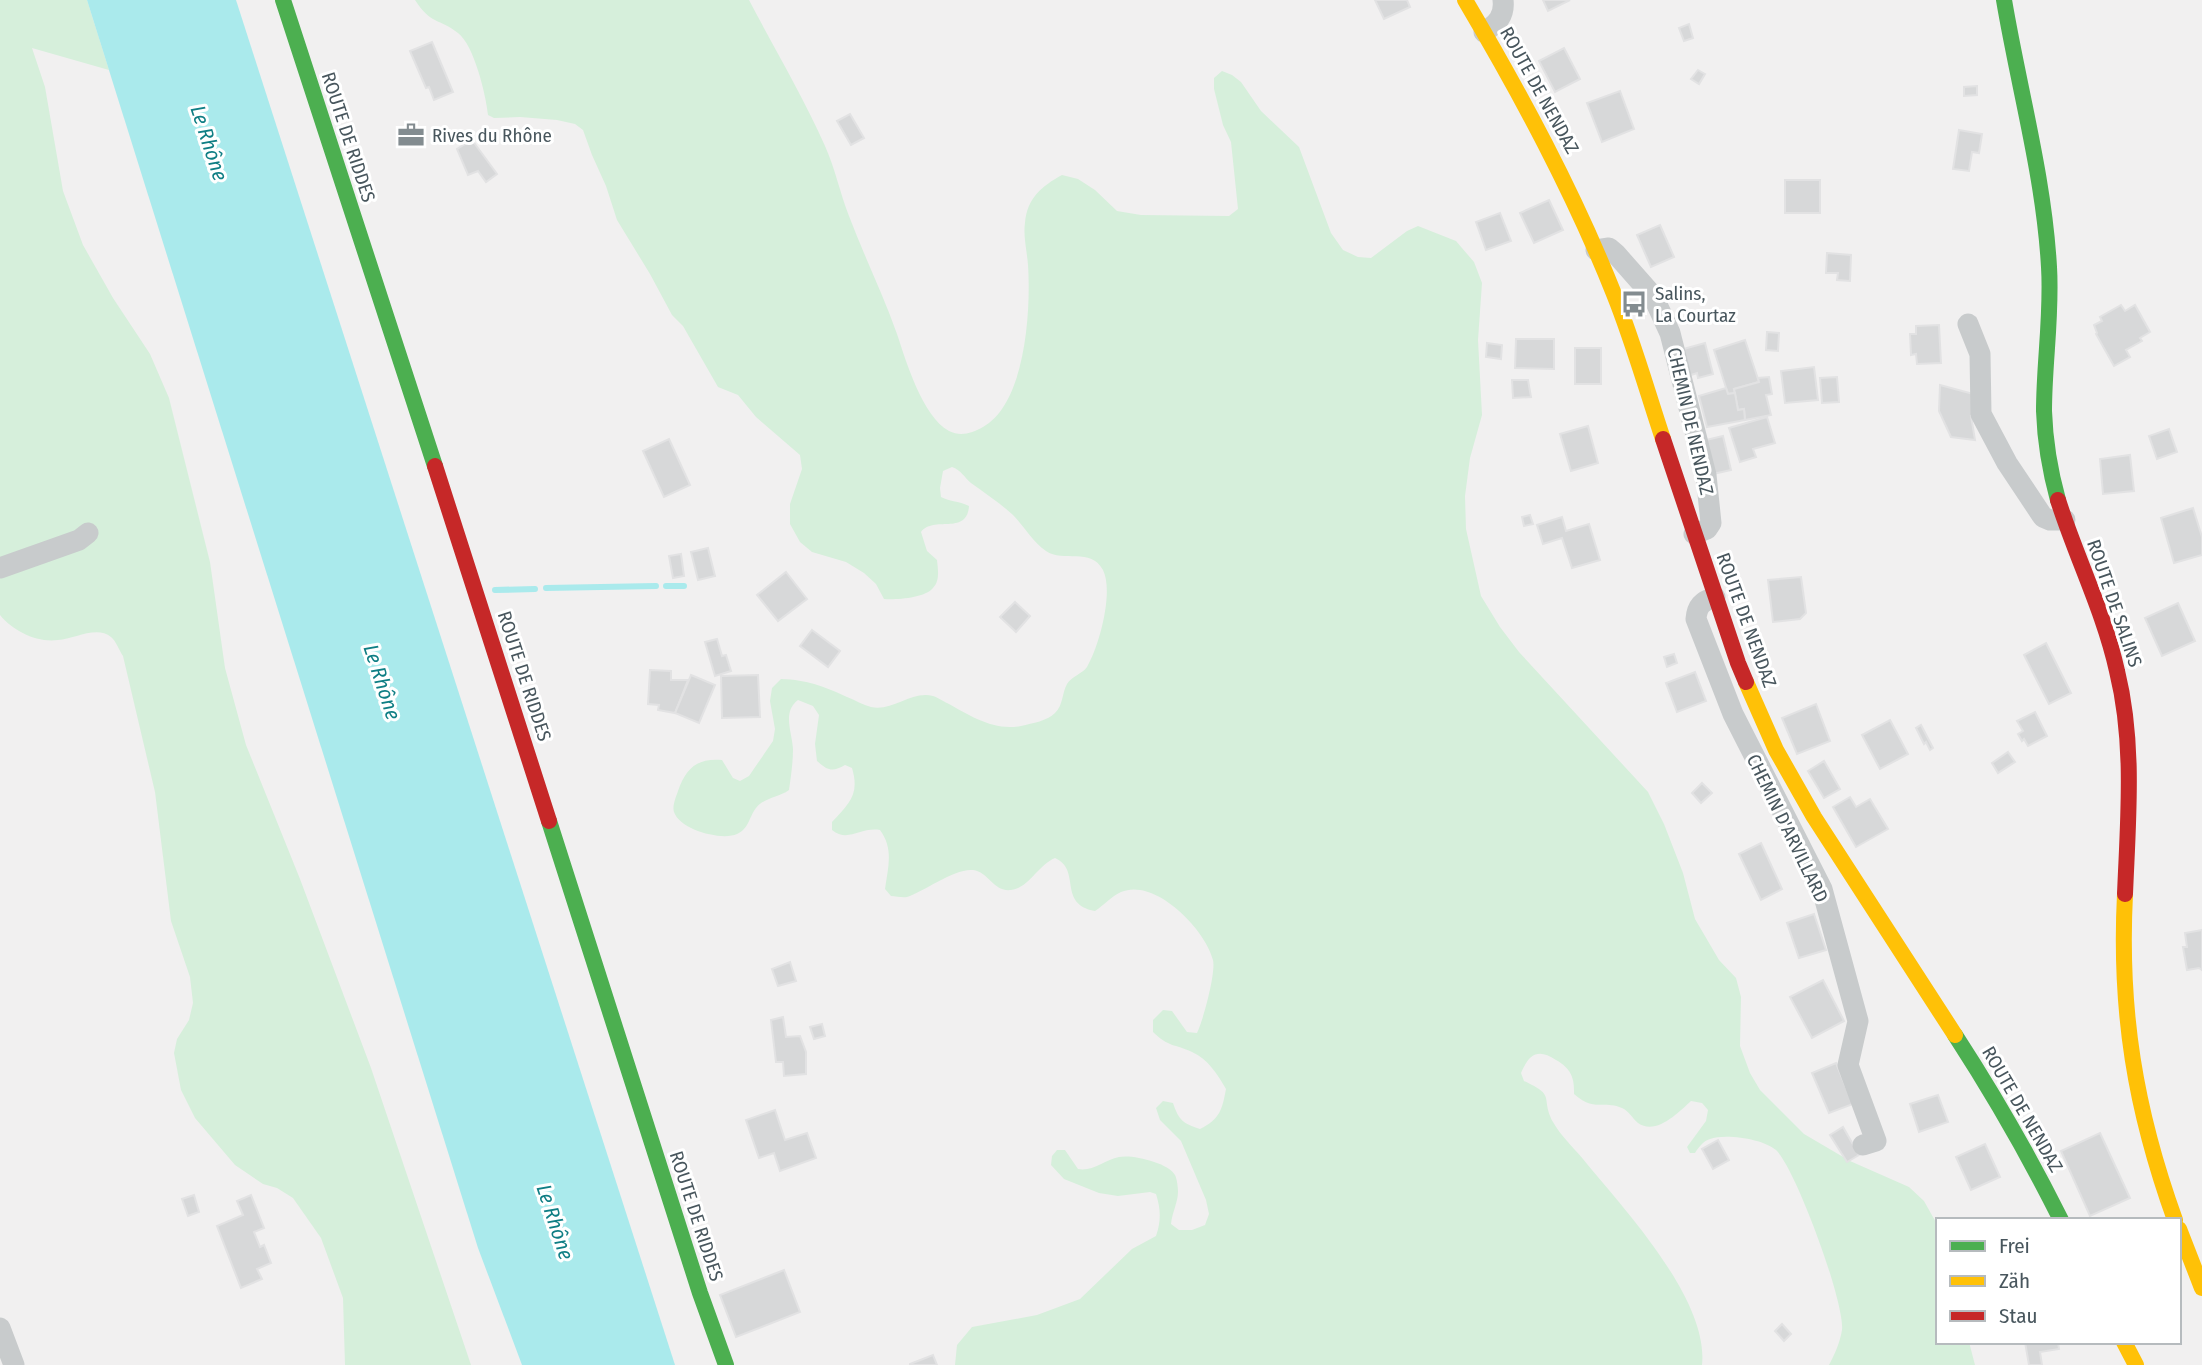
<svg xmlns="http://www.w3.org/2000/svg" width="2202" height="1365" viewBox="0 0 2202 1365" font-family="'Fira Sans Condensed',sans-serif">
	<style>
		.green { fill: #d6efdb }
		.water { fill: #aaeaec }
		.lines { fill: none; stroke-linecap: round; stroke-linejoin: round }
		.stream { stroke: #aaeaec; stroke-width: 6 }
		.building { fill: #d7d8d9; stroke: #e2e2e3; stroke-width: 2 }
		.street { stroke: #c8cbcc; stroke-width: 21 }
		.fast { stroke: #4caf50; stroke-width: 16 }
		.slow { stroke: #ffc107; stroke-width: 16 }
		.jam { stroke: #c62828; stroke-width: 16 }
		.labels { text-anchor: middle; stroke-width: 6; stroke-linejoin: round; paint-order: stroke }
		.street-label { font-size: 19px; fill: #48565d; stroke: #fff }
		.poi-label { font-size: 19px; fill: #48565d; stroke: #fff; text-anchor: start }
		.water-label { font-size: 21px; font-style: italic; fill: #0f7e84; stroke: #fff }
	</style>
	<rect width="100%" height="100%" fill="#f1f0f0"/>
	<g class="green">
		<path d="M0,0H87L109,70L32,48L45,87L63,191L83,245L113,298L150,354L169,398L210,562L225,668L246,745L300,879L371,1068L471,1365H345L343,1298L321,1238L293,1198L277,1188L263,1184L235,1165L195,1118L181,1090L174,1053L177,1039L189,1020L193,1003L190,977L171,921L155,792L123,656C119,650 116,641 111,637C97,625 74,639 58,640C37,643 13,631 0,615Z"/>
		<path d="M415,0H749C774,48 803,96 825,146C835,168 840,193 849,216C864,256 883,294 897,334C906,361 922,416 949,431C961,437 972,433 983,427C1026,403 1031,309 1028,265C1027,251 1023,236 1025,223C1027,198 1042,186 1062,175L1078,179L1095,190L1117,211L1141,215L1229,216L1238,209L1231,142L1223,125L1214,89V78L1222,71L1232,75L1241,82L1261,111L1299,147L1331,233L1343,250L1358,257L1371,258L1407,231L1418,226L1456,241L1474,262L1482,283L1478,340L1482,415L1470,458L1465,496L1466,529L1481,596L1500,627L1519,652L1648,792L1664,824L1683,873L1695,919L1719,960L1736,978L1741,997L1740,1046L1750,1073L1760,1090L1804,1134L1850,1161L1909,1187L1924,1201L1938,1226V1342H1969L1975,1365H1829C1835,1354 1840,1342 1842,1330C1845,1303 1796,1169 1776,1150C1764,1139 1725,1133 1710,1139C1703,1141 1698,1148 1695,1153H1690L1687,1147L1706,1121L1708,1110L1702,1103L1691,1101C1679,1112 1656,1136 1638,1123C1632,1118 1629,1111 1622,1108C1603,1100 1594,1112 1574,1094C1574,1089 1574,1082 1572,1077C1570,1070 1562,1063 1556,1060C1538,1048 1529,1054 1521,1073L1524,1081C1557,1096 1540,1097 1553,1122C1560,1135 1574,1148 1583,1159C1623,1208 1709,1299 1702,1365H955L957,1345L972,1327L1037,1315L1080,1299L1132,1249L1156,1236C1161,1221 1161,1210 1156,1194L1150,1192L1118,1196L1099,1193L1064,1179L1051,1165L1052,1156L1057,1150H1065L1078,1169C1092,1172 1105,1160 1119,1157C1132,1154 1169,1163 1175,1175C1177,1179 1178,1188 1178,1192C1178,1202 1172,1213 1171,1224L1179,1230H1192L1205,1225L1209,1214L1206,1200L1181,1141L1160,1120L1156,1108L1163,1101L1173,1103C1179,1121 1183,1123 1200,1129C1220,1119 1222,1110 1226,1089C1218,1075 1208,1059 1192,1052C1175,1044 1168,1047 1153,1032V1020L1163,1010L1172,1011L1187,1032L1197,1033C1203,1021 1216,973 1213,960C1206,930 1155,877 1121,892C1112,896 1104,905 1095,911C1057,904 1082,870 1055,858C1038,865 1029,888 1011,890C993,892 989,872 973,870C955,868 923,892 907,897C902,898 896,896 891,896L885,889C888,867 894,849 880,830C860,827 848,843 832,830V822C849,803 860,795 852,768L845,765C833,772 828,771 817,761L815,744L819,715L813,706L798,700C782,712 792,732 793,749C793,762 791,776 789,790C778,798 765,797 756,808C749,817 749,829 737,834C722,841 680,830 674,812C672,806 676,797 678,791C686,768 697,758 722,760L733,778L740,781L749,776L773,741L775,729L770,701L772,688L781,679C808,680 823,686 847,697C855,700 863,705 871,707C892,712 912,690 933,696C937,697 943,701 947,703C971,716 993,731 1021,726C1033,723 1047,721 1055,713C1063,706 1062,693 1067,684C1072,676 1082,674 1087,667C1099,647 1114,592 1103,570C1091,547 1063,563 1046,551C1033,542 1024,526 1013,515C1000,503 986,494 971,483C964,477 961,470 952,467L943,471L940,488L941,497C950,502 960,501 969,506C967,536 934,515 921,532L927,551L937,560C938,570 940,581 933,588C925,598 896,600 884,599L876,584L864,573L846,562L812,552L800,542L790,524V504L802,469L800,455L756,417L738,395L718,387L683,326L672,315L650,274L617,220L606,186L592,155L583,130L575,124L557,120L520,117L494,118L488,115C486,95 474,45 458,33C439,18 431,25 415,0Z"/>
	</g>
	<polygon class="water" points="87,0 236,0 675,1365 522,1365 478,1248"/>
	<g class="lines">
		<g class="stream">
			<polyline points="666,586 684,586"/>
			<polyline points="546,588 656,586"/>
			<polyline points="495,590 535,589"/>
		</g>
	</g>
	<g class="building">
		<polygon points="1375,0 1407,0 1410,7 1384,19"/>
		<polygon points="1543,0 1570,0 1548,11"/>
		<polygon points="1689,24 1693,38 1684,41 1679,28"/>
		<polygon points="432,42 453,92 434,100 429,87 426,88 410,51"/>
		<polygon points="1564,48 1580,79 1555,92 1539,61"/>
		<polygon points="1698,70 1705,74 1699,84 1691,79"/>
		<polygon points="1977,86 1977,95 1964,96 1964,87"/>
		<polygon points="1620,91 1634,129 1602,142 1587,103"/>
		<polygon points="850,114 864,138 851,145 837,121"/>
		<polygon points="1959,130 1982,134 1979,153 1972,152 1969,171 1953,169"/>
		<polygon points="472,140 497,174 486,182 478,171 468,175 457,149"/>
		<rect x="1785" y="180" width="35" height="33"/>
		<polygon points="1549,200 1563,230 1534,243 1520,213"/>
		<polygon points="1500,213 1511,241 1486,250 1476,222"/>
		<polygon points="1660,225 1674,257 1651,267 1637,235"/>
		<polygon points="1827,253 1851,255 1850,281 1837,280 1838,273 1826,273"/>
		<polygon points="2121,305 2125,311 2135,305 2150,332 2140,338 2142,341 2126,350 2130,357 2114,366 2096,334 2097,333 2094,325 2102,321 2100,317"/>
		<polygon points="1939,325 1941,363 1917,364 1916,354 1911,355 1910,334 1916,334 1916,326"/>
		<polygon points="1767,332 1779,333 1778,351 1766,350"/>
		<polygon points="1516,339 1554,339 1554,369 1515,368"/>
		<polygon points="1745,340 1759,382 1734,389 1735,393 1728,394 1714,350"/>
		<polygon points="1487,343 1502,345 1501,359 1486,357"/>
		<polygon points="1705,343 1713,374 1698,378 1697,373 1688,376 1680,350"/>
		<rect x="1575" y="348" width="26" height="36"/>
		<polygon points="1814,367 1818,400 1785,403 1781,371"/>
		<polygon points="1769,377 1772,394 1766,395 1771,415 1745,420 1744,409 1738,410 1734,389 1759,382 1758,378"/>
		<polygon points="1837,377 1839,402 1822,403 1820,378"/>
		<polygon points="1512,380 1528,380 1531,397 1513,398"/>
		<polygon points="1940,385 1977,395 1976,416 1971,416 1975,440 1951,437 1939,411"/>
		<polygon points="1726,388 1728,394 1735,393 1738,410 1744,409 1745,420 1707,427 1699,396"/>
		<polygon points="1767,417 1775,443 1753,449 1756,457 1740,462 1729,428"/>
		<polygon points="1588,426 1598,463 1571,471 1560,434"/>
		<polygon points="2169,429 2177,452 2157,459 2149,436"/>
		<polygon points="1723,436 1731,470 1713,474 1706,440"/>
		<polygon points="669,439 690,485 664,497 643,451"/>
		<polygon points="2130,455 2134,491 2103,494 2100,459"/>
		<polygon points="2193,508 2202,537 2202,555 2174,563 2161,518"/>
		<polygon points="1530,515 1533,524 1524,526 1522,517"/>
		<polygon points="1562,517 1566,531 1589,524 1600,560 1572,568 1562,538 1543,544 1537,525"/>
		<polygon points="708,548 715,576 698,580 691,552"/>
		<polygon points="681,554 684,576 673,578 669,556"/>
		<polygon points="786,572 807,599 778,621 757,595"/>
		<polygon points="1801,577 1806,613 1800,619 1773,622 1768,580"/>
		<polygon points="1015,602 1030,616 1016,632 1000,617"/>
		<polygon points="2178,603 2195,641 2162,656 2145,618"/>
		<polygon points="812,630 840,651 828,667 800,646"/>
		<polygon points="717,639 722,656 726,655 731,671 715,676 705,642"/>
		<polygon points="2046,643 2071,693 2049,704 2024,655"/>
		<polygon points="1674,654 1677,663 1667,667 1664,657"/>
		<polygon points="650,670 671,671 671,680 688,680 675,713 658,710 659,705 648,704"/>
		<polygon points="1695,672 1706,701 1677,712 1666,683"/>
		<polygon points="691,675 715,685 699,723 675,713"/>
		<polygon points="758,675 760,717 722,718 721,676"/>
		<polygon points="1816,704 1830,741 1797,754 1782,718"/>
		<polygon points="2035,712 2047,736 2028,746 2024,739 2022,741 2018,734 2023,731 2017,721"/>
		<polygon points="1890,720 1908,754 1880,769 1862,735"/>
		<polygon points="1921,725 1933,748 1930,750 1926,742 1924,744 1916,728"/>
		<polygon points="2008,752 2015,762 1998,773 1992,763"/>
		<polygon points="1824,761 1840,789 1824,798 1808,771"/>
		<polygon points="1702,783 1712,793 1701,803 1692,793"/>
		<polygon points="1850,797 1856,807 1870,799 1888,829 1856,847 1833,807"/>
		<polygon points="1761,843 1782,889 1761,900 1739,854"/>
		<polygon points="1814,914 1826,950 1799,958 1787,923"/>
		<polygon points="2202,930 2202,970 2199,968 2187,970 2183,947 2187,947 2185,933"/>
		<polygon points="790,962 796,981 778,986 772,969"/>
		<polygon points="1823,980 1844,1021 1812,1038 1790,997"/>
		<polygon points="783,1017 786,1037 800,1036 806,1052 806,1074 784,1076 783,1062 776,1062 771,1020"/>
		<polygon points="822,1024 825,1036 814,1039 810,1027"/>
		<polygon points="1836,1063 1853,1104 1829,1113 1812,1073"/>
		<polygon points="1938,1095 1948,1122 1919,1132 1910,1104"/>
		<polygon points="775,1110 785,1140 807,1133 816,1158 780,1171 774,1153 759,1158 746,1120"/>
		<polygon points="1843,1127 1859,1155 1847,1162 1830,1135"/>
		<polygon points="2100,1133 2130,1198 2090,1216 2061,1151"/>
		<polygon points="1718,1140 1729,1160 1713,1169 1702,1149"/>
		<polygon points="1985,1144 2000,1177 1971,1190 1956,1157"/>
		<polygon points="194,1195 199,1212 188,1216 182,1199"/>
		<polygon points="251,1195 264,1228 254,1232 260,1247 264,1245 271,1263 257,1269 262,1279 241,1288 217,1226 243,1215 237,1201"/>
		<polygon points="784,1270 800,1312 736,1337 720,1295"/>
		<polygon points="1782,1324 1791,1334 1784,1341 1775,1331"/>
		<polygon points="2025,1342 2058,1342 2059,1349 2040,1352 2042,1365 2029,1365"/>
		<polygon points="933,1355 937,1365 910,1365 910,1364"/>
	</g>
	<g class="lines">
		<g class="street">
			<path d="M1484,32C1497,24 1505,16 1503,0"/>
			<polyline points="1596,250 1609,248 1616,254 1653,296 1670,333 1706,475 1711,523 1707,529 1694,534"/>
			<polyline points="1968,324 1980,354 1981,414 2007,463 2043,517 2050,520 2065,520"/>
			<polyline points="0,568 79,540 88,533"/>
			<path d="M1715,597C1702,601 1697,606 1696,619L1733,714L1822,889L1858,1021L1848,1065L1876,1141L1863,1145"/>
			<polyline points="0,1328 14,1365"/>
		</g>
		<g class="fast">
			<polyline points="283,0 435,466"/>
			<path d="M2004,0C2019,89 2044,177 2049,267C2052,315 2044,363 2044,411C2045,441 2050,471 2058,500"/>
			<polyline points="549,821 700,1293 726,1365"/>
			<path d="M1955,1035C1994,1095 2029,1156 2061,1220"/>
		</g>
		<g class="slow">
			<path d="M1465,0C1521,95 1573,191 1614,294C1633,341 1647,391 1663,439"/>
			<polyline points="1746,682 1776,750 1814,817 1955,1035"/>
			<path d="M2125,894C2119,1011 2135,1109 2175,1220"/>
			<polyline points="2179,1229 2202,1288"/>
			<polyline points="2124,1342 2136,1365"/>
		</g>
		<g class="jam">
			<polyline points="1663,439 1738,663 1746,682"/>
			<polyline points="435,466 549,821"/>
			<path d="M2058,500C2076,557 2104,612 2117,671C2135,744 2128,819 2125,894"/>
		</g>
	</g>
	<defs>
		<g id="office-bare" transform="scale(2.1)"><path d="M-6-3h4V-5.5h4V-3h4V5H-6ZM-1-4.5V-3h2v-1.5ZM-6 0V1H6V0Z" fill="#838c90" stroke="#fff" stroke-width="2.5" paint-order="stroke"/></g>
		<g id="bus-bare" transform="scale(2.1)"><path d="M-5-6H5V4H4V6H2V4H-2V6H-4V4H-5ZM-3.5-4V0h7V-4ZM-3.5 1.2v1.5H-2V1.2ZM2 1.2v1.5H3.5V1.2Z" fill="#838c90" stroke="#fff" stroke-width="2.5" paint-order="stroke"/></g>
	</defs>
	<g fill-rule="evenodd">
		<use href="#office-bare" x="411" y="135"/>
		<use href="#bus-bare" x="1634" y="304"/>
	</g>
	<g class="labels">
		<g class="street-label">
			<text transform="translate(1540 90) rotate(61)" y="7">ROUTE DE NENDAZ</text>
			<text transform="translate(349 137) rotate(72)" y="7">ROUTE DE RIDDES</text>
			<text transform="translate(1691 421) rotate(77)" y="7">CHEMIN DE NENDAZ</text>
			<text transform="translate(2115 603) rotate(71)" y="7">ROUTE DE SALINS</text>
			<text transform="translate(1747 620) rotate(70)" y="7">ROUTE DE NENDAZ</text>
			<text transform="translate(525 676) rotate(72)" y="7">ROUTE DE RIDDES</text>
			<text transform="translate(1788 828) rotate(64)" y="7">CHEMIN D'ARVILLARD</text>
			<text transform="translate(2023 1109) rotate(60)" y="7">ROUTE DE NENDAZ</text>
			<text transform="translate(697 1216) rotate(72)" y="7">ROUTE DE RIDDES</text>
		</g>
		<g class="poi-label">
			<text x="432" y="142">Rives du Rhône</text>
			<text x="1655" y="300">Salins,<tspan x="1655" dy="22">La Courtaz</tspan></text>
		</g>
		<g class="water-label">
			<text transform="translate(209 143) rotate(72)" y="7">Le Rhône</text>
			<text transform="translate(382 682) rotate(72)" y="7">Le Rhône</text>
			<text transform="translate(555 1222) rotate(72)" y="7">Le Rhône</text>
		</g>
	</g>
	<rect x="1936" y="1218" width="245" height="126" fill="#ffffff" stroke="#b6bbbe" stroke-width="2"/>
	<rect x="1950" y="1241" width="35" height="10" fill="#4caf50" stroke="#b6bbbe" stroke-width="2"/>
	<text x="1999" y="1253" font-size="21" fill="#48565d">Frei</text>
	<rect x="1950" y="1276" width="35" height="10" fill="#ffc107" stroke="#b6bbbe" stroke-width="2"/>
	<text x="1999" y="1288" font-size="21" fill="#48565d">Zäh</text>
	<rect x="1950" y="1311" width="35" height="10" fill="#c62828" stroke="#b6bbbe" stroke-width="2"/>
	<text x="1999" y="1323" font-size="21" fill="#48565d">Stau</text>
</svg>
